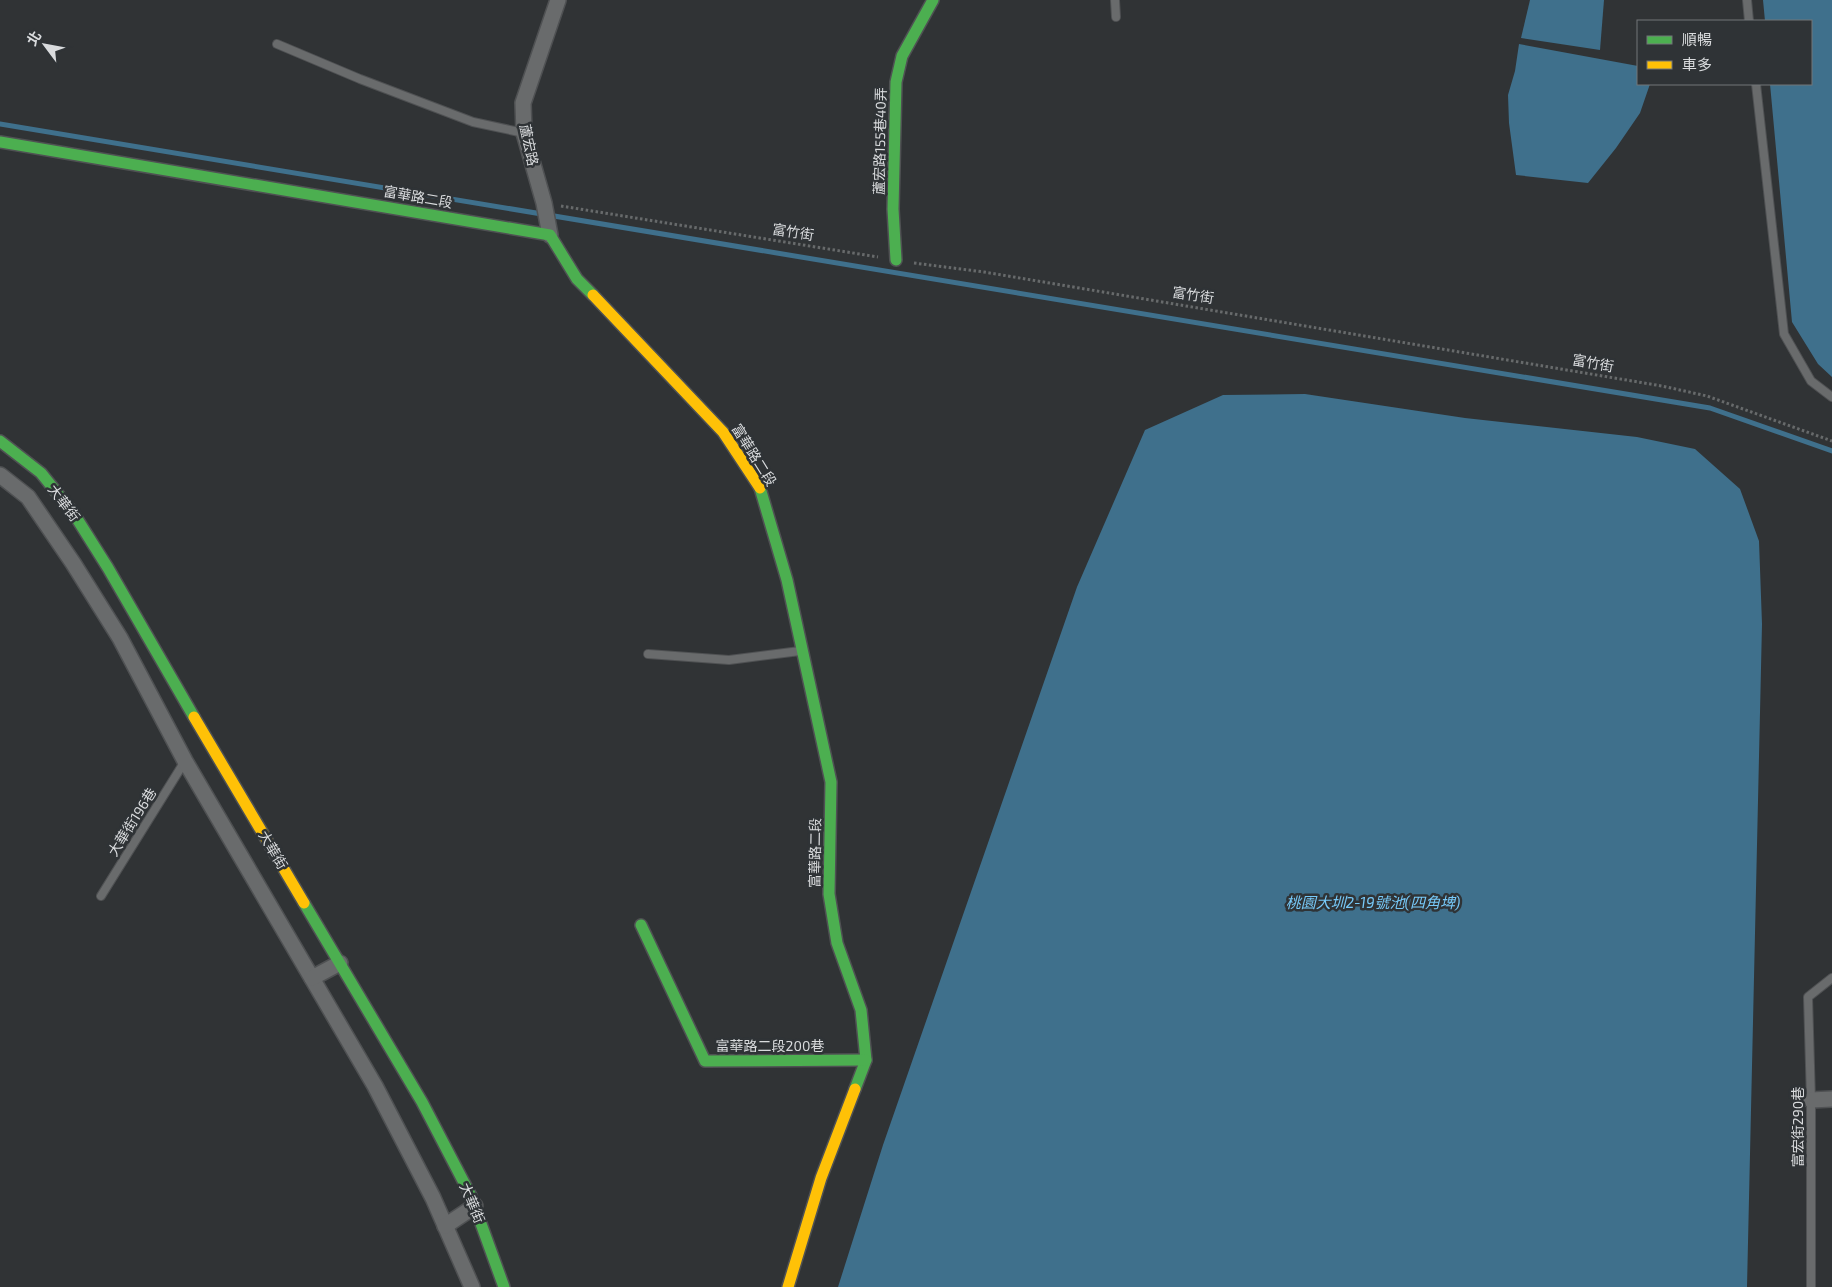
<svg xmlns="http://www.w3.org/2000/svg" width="1832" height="1287" viewBox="0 0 1832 1287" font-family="'Exo 2','Noto Sans TC',sans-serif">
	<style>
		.water { fill: #3f708c }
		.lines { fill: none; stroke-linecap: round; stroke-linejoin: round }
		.stream { stroke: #3f708c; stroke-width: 5 }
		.lane-casing { stroke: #4f5153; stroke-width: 10 }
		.street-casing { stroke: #4f5153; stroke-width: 18 }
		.fast-casing { stroke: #4f5153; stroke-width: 14 }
		.slow-casing { stroke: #4f5153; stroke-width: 14 }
		.path { stroke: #676a6b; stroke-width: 3; stroke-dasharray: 2.5 2.5; stroke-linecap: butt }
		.lane { stroke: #696b6c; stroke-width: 8 }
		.street { stroke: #696b6c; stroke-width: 15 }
		.fast { stroke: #4caf50; stroke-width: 11 }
		.slow { stroke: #ffc107; stroke-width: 11 }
		.labels { text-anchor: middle; stroke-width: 5; stroke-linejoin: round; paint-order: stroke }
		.street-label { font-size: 14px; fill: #d9dbdd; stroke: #2f3336 }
		.water-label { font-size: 15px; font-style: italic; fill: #77c9f8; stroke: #2f3336 }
	</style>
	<rect width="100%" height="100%" fill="#303335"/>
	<g class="water">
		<polygon points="1530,0 1604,0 1600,50 1521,38"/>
		<polygon points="1763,0 1832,0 1832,377 1818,364 1792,322 1770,84 1811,84 1811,21 1765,21"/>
		<polygon points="1519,44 1638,66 1638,84 1650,84 1640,113 1616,148 1588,183 1516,175 1509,123 1508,95 1515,71"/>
		<polygon points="1305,394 1465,418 1637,437 1695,449 1740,489 1759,541 1762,624 1747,1287 838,1287 883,1145 1077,587 1145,430 1223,395"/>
	</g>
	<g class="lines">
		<polyline class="stream" points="0,124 1710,408 1832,451"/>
		<g class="lane-casing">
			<g id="lane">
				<polyline points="1115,0 1116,17"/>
				<polyline points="1747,0 1749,21"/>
				<polyline points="277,44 360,79 473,122 524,133"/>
				<polyline points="1756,84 1784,334 1811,381 1832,397"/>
				<polyline points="648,654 729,660 800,651"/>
				<polyline points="101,896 185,761"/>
				<polyline points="1811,1287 1811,1100 1808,997 1832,978"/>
			</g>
		</g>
		<g class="street-casing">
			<g id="street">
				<polyline points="550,235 544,203 524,133 523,103 558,0"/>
				<polyline points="0,475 28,497 73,563 120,638 185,761 375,1086 433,1198 472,1287"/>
				<polyline points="312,978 340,963"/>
				<polyline points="1811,1100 1832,1099"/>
				<polyline points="445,1226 475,1206"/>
			</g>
		</g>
		<g class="fast-casing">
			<g id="fast">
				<polyline points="0,142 550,235 577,279 593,295"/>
				<polyline points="896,260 893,209 896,82 902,56 933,0"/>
				<polyline points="0,441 41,473 74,514 108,568 194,717"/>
				<polyline points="760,488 787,580 831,782 829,894 837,943 861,1010 866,1060 855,1089"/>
				<polyline points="304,903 422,1102 471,1196 504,1287"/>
				<polyline points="641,925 705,1061 866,1060"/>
			</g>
		</g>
		<g class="slow-casing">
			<g id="slow">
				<polyline points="593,295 723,432 760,488"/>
				<polyline points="194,717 304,903"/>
				<polyline points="788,1287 821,1178 855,1089"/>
			</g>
		</g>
		<g class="path">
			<polyline points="561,206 878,257"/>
			<polyline points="914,263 984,272 1662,386 1707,396 1832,441"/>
		</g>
		<use href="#lane" class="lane"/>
		<use href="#street" class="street"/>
		<use href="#fast" class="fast"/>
		<use href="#slow" class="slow"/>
	</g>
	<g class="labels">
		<g class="street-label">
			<text transform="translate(880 141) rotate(-89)" y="5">蘆宏路155巷40弄</text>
			<text transform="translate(529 145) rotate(78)" y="5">蘆宏路</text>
			<text transform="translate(418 197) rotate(10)" y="5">富華路二段</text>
			<text transform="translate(793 232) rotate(9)" y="5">富竹街</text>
			<text transform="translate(1193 295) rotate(9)" y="5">富竹街</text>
			<text transform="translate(1593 363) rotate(10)" y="5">富竹街</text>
			<text transform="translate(754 455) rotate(58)" y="5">富華路二段</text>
			<text transform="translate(64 503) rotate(53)" y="5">大華街</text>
			<text transform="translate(132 822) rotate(-58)" y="5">大華街196巷</text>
			<text transform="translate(273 850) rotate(59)" y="5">大華街</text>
			<text transform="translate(815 853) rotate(-89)" y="5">富華路二段</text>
			<text x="770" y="1051">富華路二段200巷</text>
			<text transform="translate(1798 1127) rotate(-90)" y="5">富宏街290巷</text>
			<text transform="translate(472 1203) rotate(67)" y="5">大華街</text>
		</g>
		<g class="water-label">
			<text x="1373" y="908">桃園大圳2-19號池(四角埤)</text>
		</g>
	</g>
	<rect x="1637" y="20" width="175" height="65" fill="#2f3336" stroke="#737679"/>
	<rect x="1647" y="36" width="25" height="8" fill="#4caf50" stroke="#737679"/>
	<text x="1682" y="45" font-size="15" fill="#d9dbdd">順暢</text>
	<rect x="1647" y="61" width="25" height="8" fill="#ffc107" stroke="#737679"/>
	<text x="1682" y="70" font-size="15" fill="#d9dbdd">車多</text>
	<g transform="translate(45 45) rotate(302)" stroke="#2f3336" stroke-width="4" paint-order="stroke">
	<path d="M0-4L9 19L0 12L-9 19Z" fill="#d9dbdd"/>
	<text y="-8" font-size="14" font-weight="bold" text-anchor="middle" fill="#d9dbdd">北</text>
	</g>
</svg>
